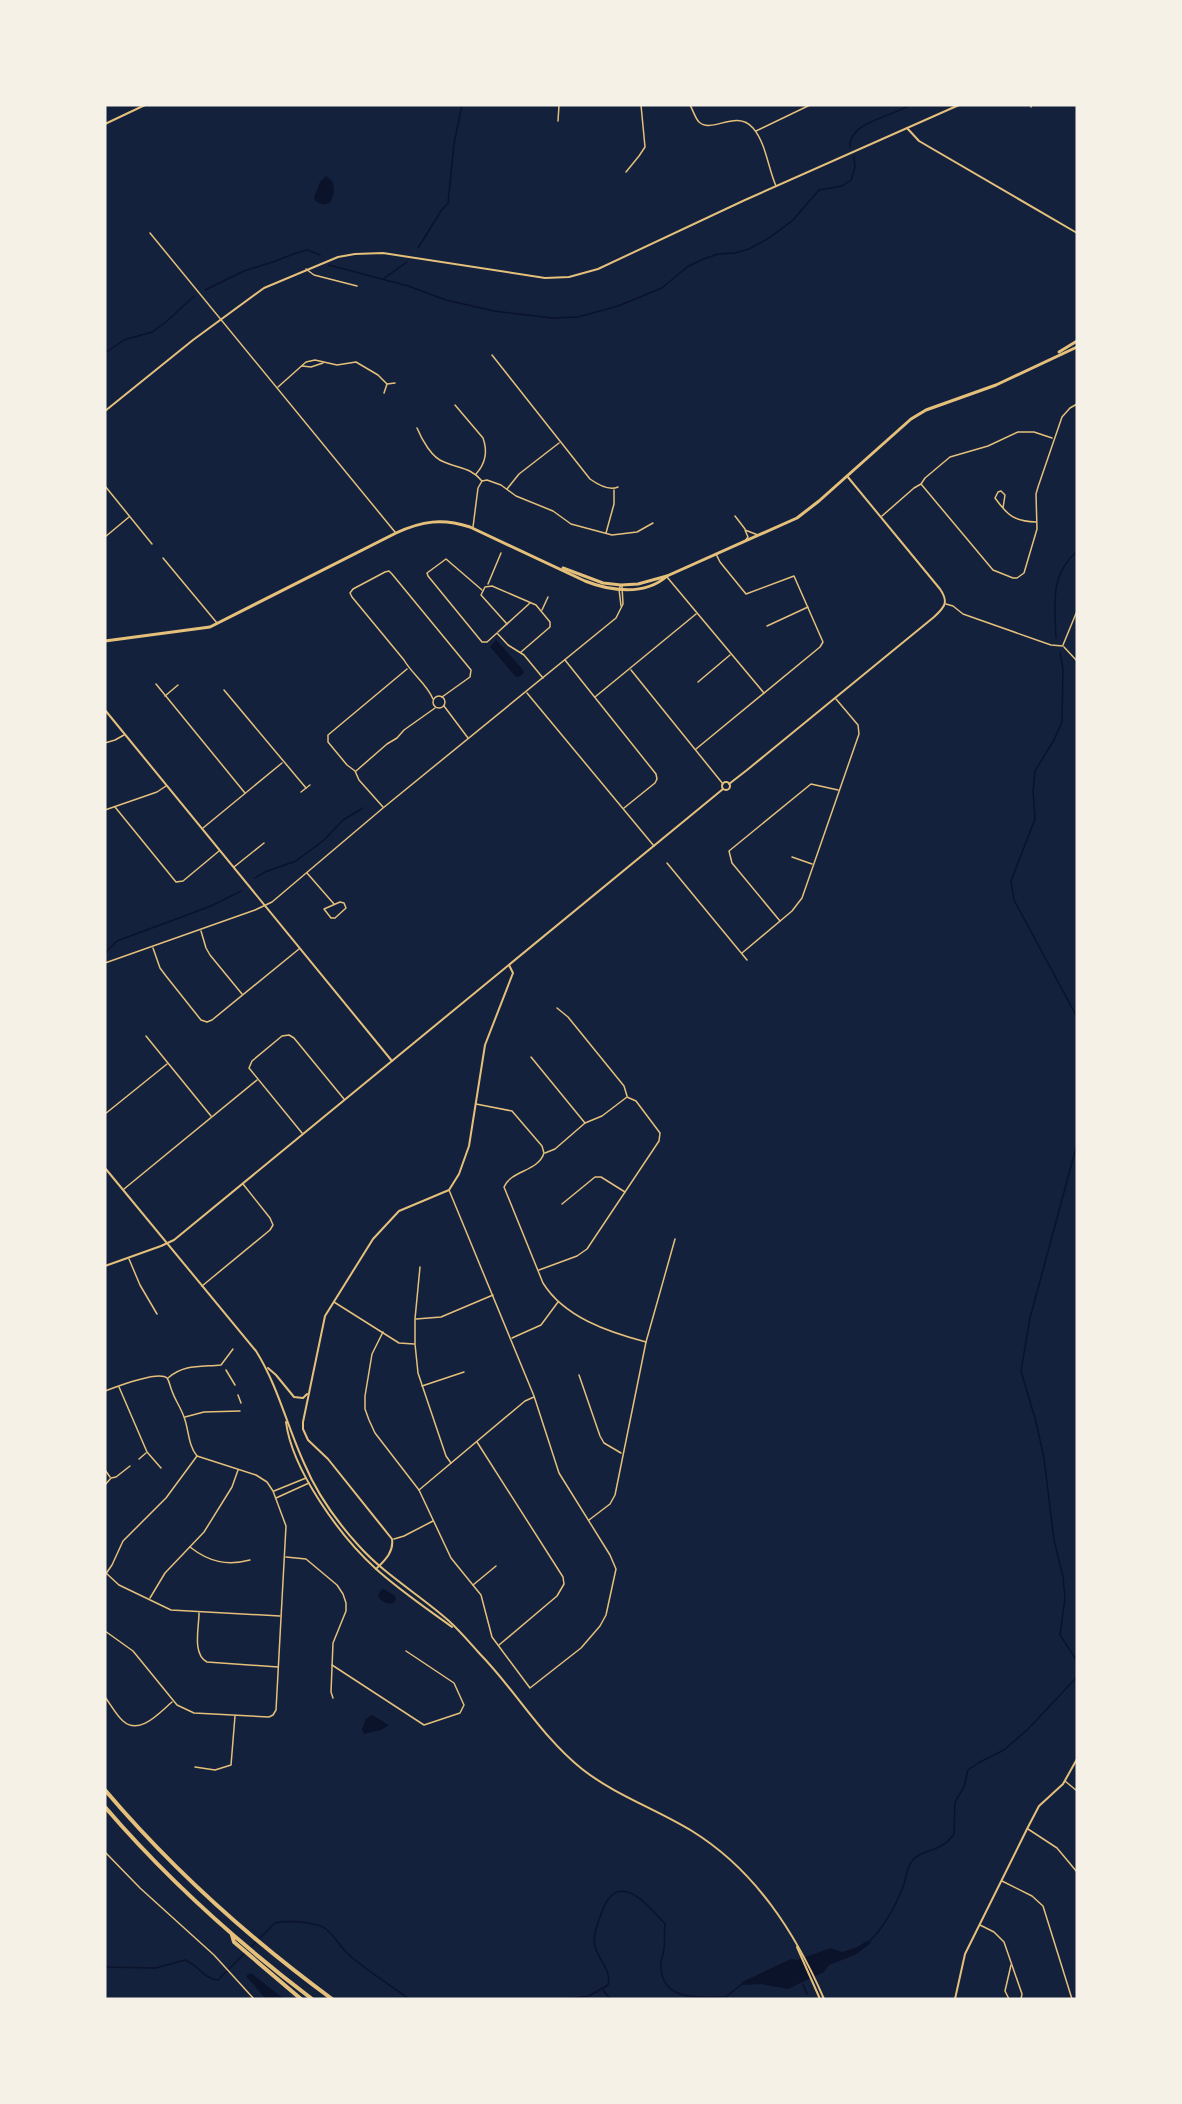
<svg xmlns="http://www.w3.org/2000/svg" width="1182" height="2104" viewBox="0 0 1182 2104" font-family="Quicksand,sans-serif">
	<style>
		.water { fill: #0b132b }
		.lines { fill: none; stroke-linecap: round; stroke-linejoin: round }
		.stream { stroke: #0b132b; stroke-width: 1.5 }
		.minor { stroke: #e5c07b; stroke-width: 1.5 }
		.tertiary { stroke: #e5c07b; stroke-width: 2 }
		.primary { stroke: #e5c07b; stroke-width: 3 }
		.motorway { stroke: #e5c07b; stroke-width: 4 }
	</style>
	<rect width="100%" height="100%" fill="#14213d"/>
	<g class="water">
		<path d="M326,176L333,182L334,193L330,203C323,205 318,205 314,198L320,182Z"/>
		<polygon points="496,640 523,670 524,673 519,677 516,677 490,647"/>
		<path d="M384,1589L395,1596L396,1600L393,1603C386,1605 380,1601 378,1595L381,1590Z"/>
		<polygon points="372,1715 389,1725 381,1730 364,1734 362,1729 366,1719"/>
		<polygon points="867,1941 871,1943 855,1955 829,1965 824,1972 788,1989 761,1984 743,1985 742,1982 791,1959 797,1960 831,1948 842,1952 857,1947"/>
		<polygon points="251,1973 284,1999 266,1999 246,1976"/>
	</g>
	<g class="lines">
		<g class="stream">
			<path d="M850,147C848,122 894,116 910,105"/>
			<polyline points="418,248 441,211 448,203 454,144 462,105"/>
			<polyline points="329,265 408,286 446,300 494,311 552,318 578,317 618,306 662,288 687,267 701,260 718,254 735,253 749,249 769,238 793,220 819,190 842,186 851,180 855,167 854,156"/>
			<polyline points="383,279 407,262"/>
			<polyline points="205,290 244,271 273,262 296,253 307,250 320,255"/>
			<polyline points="105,353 124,340 152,332 166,322 194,296"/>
			<polyline points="1077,496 1077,498"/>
			<path d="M1056,638C1055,604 1049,576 1077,551"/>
			<polyline points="1060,652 1063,669 1062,722 1054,740 1035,771 1033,791 1035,819 1011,881 1014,900 1077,1017"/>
			<polyline points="255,878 265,872 296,861 324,840 343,820 363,808"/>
			<polyline points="105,953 117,941 211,906 241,891"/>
			<polyline points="1077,1144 1030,1318 1021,1371 1036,1422 1044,1458 1054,1540 1063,1577 1065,1598 1060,1635 1077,1661"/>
			<path d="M869,1942C885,1926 895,1907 903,1887C906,1879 907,1867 912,1861C924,1847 940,1854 954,1834L955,1802L964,1787L968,1770L980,1762L1004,1750L1028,1729L1077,1677"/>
			<path d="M105,1967L156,1968L185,1960C198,1965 204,1979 218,1980L275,1923C287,1920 317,1922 326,1929C335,1936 340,1947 348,1954C367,1971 389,1984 409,1999"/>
			<polyline points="803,1984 807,1994"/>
			<polyline points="603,1990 610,1999"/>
			<path d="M568,1999L589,1996L608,1985C612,1970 598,1960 595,1946C592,1937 598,1923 601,1914C617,1868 645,1902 665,1924C664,1932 665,1940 664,1948C664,1955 660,1960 661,1967C662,2002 701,1997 726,1997L743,1983"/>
		</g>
		<g class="minor">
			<path d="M690,105C693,110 695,118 699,122C712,134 736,109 753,128C766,143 768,168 776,186"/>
			<polyline points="1031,107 1032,105"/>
			<polyline points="558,121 559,105"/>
			<polyline points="756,131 810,105"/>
			<polyline points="626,172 639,156 645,147 641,105"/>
			<polyline points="150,233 395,532"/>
			<polyline points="306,269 314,275 357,286"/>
			<path d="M492,355L590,479C597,484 609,491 618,487"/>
			<polyline points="302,366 311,367 323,363"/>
			<polyline points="278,387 306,362 315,360 337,365 356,362 378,375 387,384"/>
			<polyline points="384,393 387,384 395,383"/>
			<path d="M455,405L483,438C488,452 486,463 476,474"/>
			<path d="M417,428C422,440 432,458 444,462C460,469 470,467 482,481"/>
			<polyline points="921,484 993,570 1013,578 1017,578 1024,573 1037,529 1036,494 1038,487 1062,417 1070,408 1077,404"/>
			<polyline points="105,486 152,544"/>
			<polyline points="507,489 519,474 559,443"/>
			<path d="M1003,508L1005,495L1001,491L998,492L995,498C1008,516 1014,521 1036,522"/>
			<polyline points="735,516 745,529"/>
			<polyline points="882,516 914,488 921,484 925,478 950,457 988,446 1018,432 1034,432 1052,438"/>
			<polyline points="473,527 478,488 482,481 487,480 501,485 516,496 553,511 571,524 612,535 637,532 653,523"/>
			<polyline points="606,533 614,504 614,490"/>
			<polyline points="105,537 129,517"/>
			<polyline points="745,541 748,537 745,530 758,535"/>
			<polyline points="163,558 217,623"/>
			<polyline points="667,577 764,693"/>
			<polyline points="488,584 501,553"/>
			<polyline points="482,590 446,559 427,573 428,576 482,642 487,642 497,633 508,645 524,655 543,678"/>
			<polyline points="946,604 953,606 963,614 1051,645 1063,646"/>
			<polyline points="621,606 619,589 621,585"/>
			<polyline points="542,610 548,597"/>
			<polyline points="507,624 481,595 485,587 492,586 536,605 550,622 550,627 521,652"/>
			<polyline points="767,626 808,607"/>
			<polyline points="498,632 530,603"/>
			<polyline points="1063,645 1077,611"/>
			<polyline points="1064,647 1077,661"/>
			<polyline points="565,660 656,774 657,779 655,783 624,808"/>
			<polyline points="631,670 723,784"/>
			<polyline points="698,682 730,655"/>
			<polyline points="156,684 245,793"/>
			<polyline points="224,690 306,788"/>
			<polyline points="527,693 654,846"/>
			<circle cx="439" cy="702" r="6"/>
			<polyline points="165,696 178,685"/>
			<polyline points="595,697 696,614"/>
			<path d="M433,699C427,684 412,674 404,660L352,597L350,593L353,589L385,572L389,571L392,574L471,670L470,677L442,697"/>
			<polyline points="444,706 468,738"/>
			<polyline points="105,743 115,740 124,735"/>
			<polyline points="696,749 820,647 823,642 794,576 746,594 720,562 716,554"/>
			<polyline points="356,771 387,744 397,738 404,730 435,708"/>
			<polyline points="301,792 310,785"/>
			<polyline points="115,807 176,882 183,881 219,851"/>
			<polyline points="383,807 359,780 355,771 347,765 328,742 328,735 407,669"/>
			<polyline points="105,810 157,792 166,786"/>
			<polyline points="203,828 282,763"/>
			<polyline points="792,857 812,864"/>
			<polyline points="667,863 747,960"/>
			<polyline points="234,867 264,843"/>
			<polyline points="307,873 334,904"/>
			<polygon points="340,902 344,903 346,908 335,918 331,918 324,909"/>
			<polyline points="780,921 732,863 729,851 811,784 838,790"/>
			<polyline points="201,931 206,948 210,955 242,994"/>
			<polyline points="153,948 160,968 166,976 201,1020 207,1022 212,1020 299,949"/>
			<polyline points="742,953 792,911 802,898 859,734 858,725 836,699"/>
			<polyline points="105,963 255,910 272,902 383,808 616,618 623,604 622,586"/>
			<polyline points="557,1008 568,1017 624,1086 627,1096"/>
			<polyline points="146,1036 211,1116"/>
			<polyline points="531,1057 585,1123"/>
			<path d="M476,1104L512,1111L542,1146L544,1153C538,1172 511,1170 504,1187L543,1283C564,1317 608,1332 646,1342"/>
			<polyline points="105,1114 167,1064"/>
			<polyline points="302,1133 249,1068 252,1061 282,1036 289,1035 294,1038 344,1099"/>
			<polyline points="124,1189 257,1080"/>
			<polyline points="562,1204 595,1177 601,1177 625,1192"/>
			<polyline points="129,1259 140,1285 157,1314"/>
			<polyline points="420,1267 415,1319 415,1344 418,1373 446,1456 451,1463"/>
			<polyline points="539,1270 577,1256 587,1249 659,1141 660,1133 636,1101 627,1097 602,1116 585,1123 555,1149 545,1153"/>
			<polyline points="202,1286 270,1230 273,1225 270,1218 243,1184"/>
			<polyline points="334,1302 399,1343 414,1344"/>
			<polyline points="416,1319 441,1317 493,1295"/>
			<polyline points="383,1332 372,1354 365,1396 365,1409 369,1420 375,1433 419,1490 451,1558 481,1595 492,1637 530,1688 581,1648 600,1626 606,1615 616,1569 610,1555 559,1473 534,1396 449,1190"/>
			<polyline points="512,1338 541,1325 558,1302"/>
			<polyline points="226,1370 235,1385"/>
			<polyline points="579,1375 600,1436 604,1443 621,1453"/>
			<path d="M168,1378C184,1364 201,1367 221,1365L233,1349"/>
			<polyline points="422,1386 464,1372"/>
			<polyline points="119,1387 147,1452 161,1468"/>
			<path d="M105,1391C116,1387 158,1370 167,1378C170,1382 170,1387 172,1391C175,1400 181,1408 184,1417C189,1430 188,1445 197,1456L256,1475L267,1482L273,1491L286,1526L276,1710L273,1715L269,1717L194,1713L177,1705L133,1651L105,1631"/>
			<polyline points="238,1395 241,1403"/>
			<polyline points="185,1417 204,1412 240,1411"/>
			<polyline points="477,1442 563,1577 564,1584 557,1596 499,1645"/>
			<polyline points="139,1459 146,1453"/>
			<polyline points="105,1470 110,1477"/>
			<polyline points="105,1485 111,1478 116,1477 130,1466"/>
			<polyline points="419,1490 525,1401 534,1397"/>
			<polyline points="274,1491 306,1478"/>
			<polyline points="276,1498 309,1483"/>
			<polyline points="589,1520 610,1504 615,1495 646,1342 675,1239"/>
			<polyline points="394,1539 404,1536 433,1521"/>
			<path d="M190,1547C209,1562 227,1566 250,1560"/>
			<polyline points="286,1557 306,1559 337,1585 343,1594 346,1603 346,1611 333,1643 331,1692 333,1698"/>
			<polyline points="107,1574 119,1585 171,1610 280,1616"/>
			<polyline points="105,1575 112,1565 123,1541 166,1498 197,1456"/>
			<polyline points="473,1585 496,1566"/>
			<polyline points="150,1598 165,1573 204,1532 232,1487 238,1470"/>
			<path d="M199,1613C199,1628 192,1654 207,1662L278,1667"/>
			<polyline points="332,1665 424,1725 460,1713 464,1705 454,1683 406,1651"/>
			<path d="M105,1697C111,1705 116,1715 123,1721C140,1736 160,1712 172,1702"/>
			<polyline points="195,1767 215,1770 231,1765 235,1716"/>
			<polyline points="1065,1781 1077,1791"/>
			<polyline points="1028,1829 1057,1848 1077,1872"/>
			<polyline points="105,1852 140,1888 214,1955 254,1999"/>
			<polyline points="1002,1881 1032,1896 1043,1906 1072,1999"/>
			<polyline points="980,1925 994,1932 1004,1942 1022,1994 1021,1999"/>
			<polyline points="1009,1999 1005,1991 1011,1965"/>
		</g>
		<g class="tertiary">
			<polyline points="105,124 145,105"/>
			<polyline points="907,128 919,141 1077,233"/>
			<polyline points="105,411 193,340 264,288 338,257 355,254 383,253 545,278 569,277 598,269 745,200 959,105"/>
			<polyline points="105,710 392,1061"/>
			<circle cx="726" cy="786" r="4"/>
			<path d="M729,784L747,770L934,617C945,607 949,602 940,589L847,476"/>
			<path d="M105,1168L256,1351C278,1386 287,1426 304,1463C317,1494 337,1522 359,1546C385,1575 420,1595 449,1621C460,1631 470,1643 480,1654C516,1691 541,1736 582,1769C615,1795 656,1809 692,1831C755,1870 795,1932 824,1999"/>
			<polyline points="105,1266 161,1246 174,1240 723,789"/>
			<polyline points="268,1368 276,1375 294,1397 303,1398 307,1394"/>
			<path d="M286,1422C292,1470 340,1536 375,1568C399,1590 426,1608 452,1627"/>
			<path d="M376,1569C385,1560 394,1552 392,1539L328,1459L308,1440L303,1429V1422L325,1316L373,1239L399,1211L449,1190L459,1174L469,1146L485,1045L513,973L509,965"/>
			<polyline points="797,1947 820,1999"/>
			<polyline points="955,1999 965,1954 1027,1829 1039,1806 1063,1784 1077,1759"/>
		</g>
		<g class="primary">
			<polyline points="1059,352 1077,341"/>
			<polyline points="563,568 603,583 621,585 638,584 667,576 797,518 819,501 911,419 926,410 996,385 1077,347"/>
			<path d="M105,641L210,627L396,533C422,521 442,518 470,527L585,581C610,591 645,596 667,576"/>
		</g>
		<g class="motorway">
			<path d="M105,1790C172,1869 249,1938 332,1999"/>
			<path d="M105,1807C166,1878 237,1942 312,1999"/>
			<polyline points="232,1935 234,1942 301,1999"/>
		</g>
	</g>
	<rect width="1182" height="2104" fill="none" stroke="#f6f1e7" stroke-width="213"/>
</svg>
